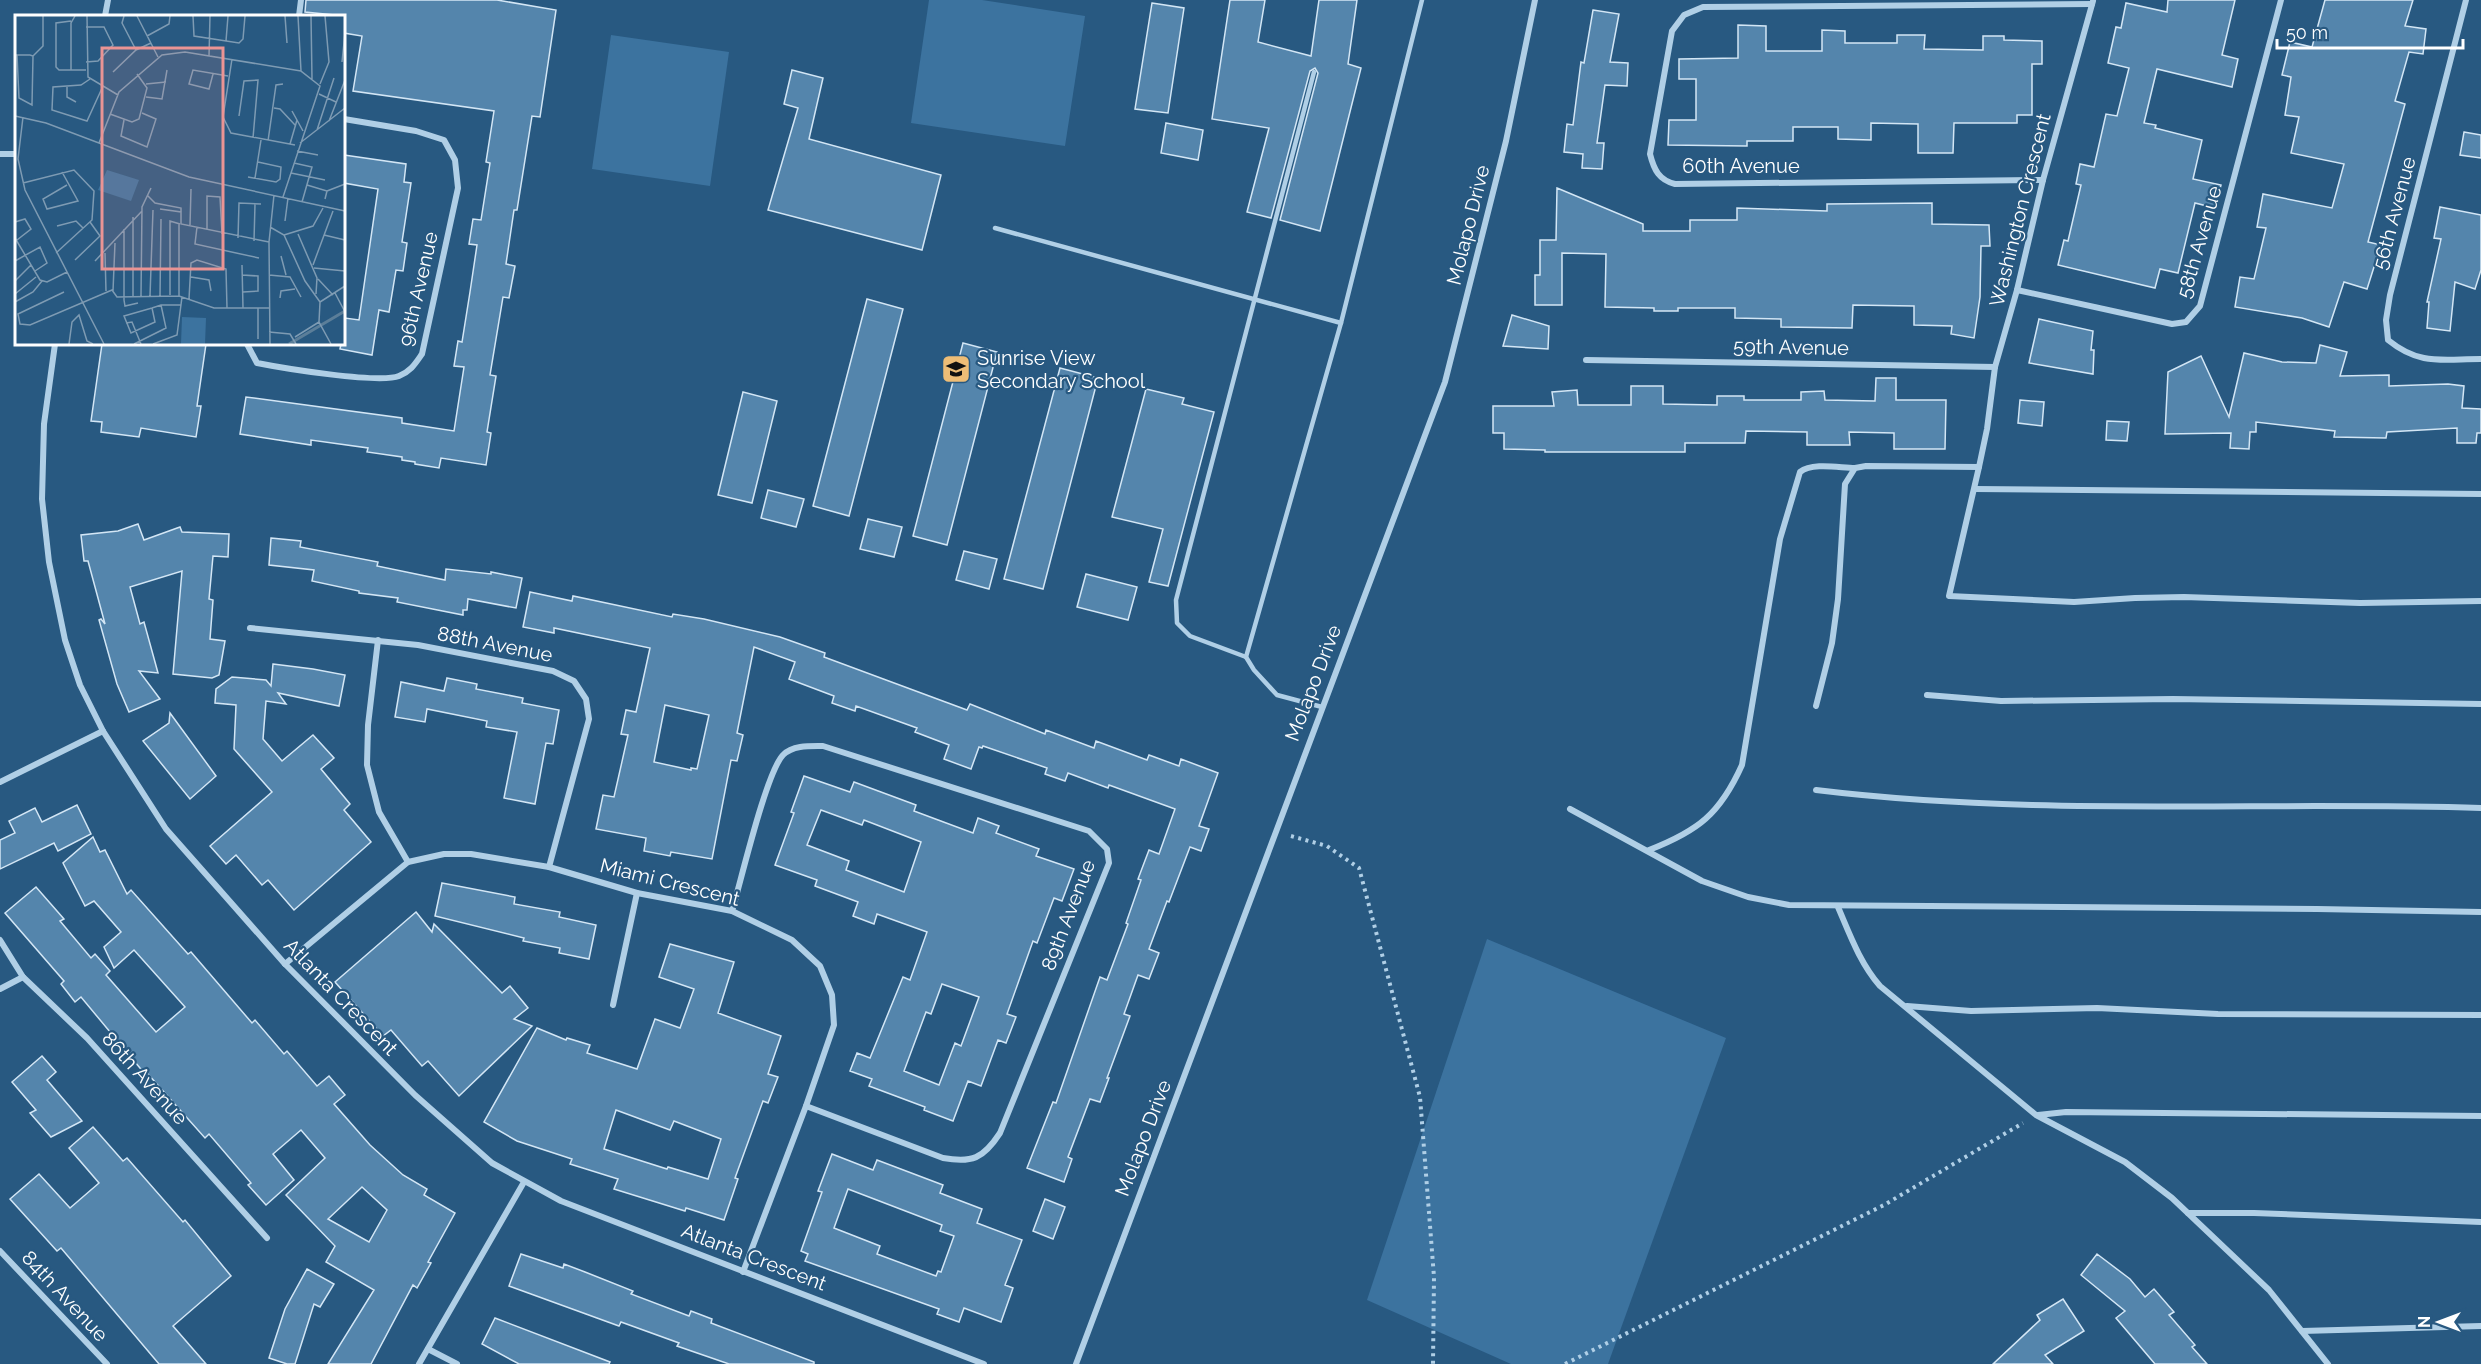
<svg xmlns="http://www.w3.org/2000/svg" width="2481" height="1364" viewBox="0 0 2481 1364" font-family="Raleway,sans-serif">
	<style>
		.garden { fill: #3c739f }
		.building { fill: #5485ac; stroke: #d3e6f5; stroke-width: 1.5; fill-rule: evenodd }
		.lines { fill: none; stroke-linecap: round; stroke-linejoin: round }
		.path { stroke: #b0cfe6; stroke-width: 4; stroke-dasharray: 3 4.5; stroke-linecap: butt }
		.service { stroke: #b0cfe6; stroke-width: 4.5 }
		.minor { stroke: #b0cfe6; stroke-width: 6 }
		.labels { text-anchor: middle; stroke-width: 4.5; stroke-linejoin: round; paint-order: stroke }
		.street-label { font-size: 20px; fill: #fff; stroke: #285981 }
		.poi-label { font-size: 20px; fill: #fff; stroke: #285981; text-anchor: start }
		.inset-river { fill: none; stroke: #5b7e99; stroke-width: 3 }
		.inset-road { fill: none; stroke: #7e9bb3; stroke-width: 1.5 }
		.view { fill: #ea9494; fill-opacity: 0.15; stroke: #ea9494; stroke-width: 3 }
		.inset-edge { fill: none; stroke: #fff; stroke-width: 3 }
	</style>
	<rect width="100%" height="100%" fill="#285981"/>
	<g class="garden">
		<polygon points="929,0 982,0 1085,16 1065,146 911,123"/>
		<polygon points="611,35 729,52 710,186 592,169"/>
		<polygon points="1487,939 1726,1038 1608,1364 1511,1364 1367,1300"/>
	</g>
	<g class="building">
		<polygon points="306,0 497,0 556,10 540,117 532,116 517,210 514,210 506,264 515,266 509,298 503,297 490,375 496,376 487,432 491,433 486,465 441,458 439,468 415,464 415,462 402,460 402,457 367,452 368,448 311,440 311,445 240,434 246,397 402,418 402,423 454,431 464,367 454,366 458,341 462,342 470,292 477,245 469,244 473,219 481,220 490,163 486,162 494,111 353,91 362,36 344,33 344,16 305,12"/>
		<polygon points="1230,0 1265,0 1258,42 1311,56 1319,0 1357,0 1348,64 1361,68 1320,231 1280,220 1318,73 1315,68 1310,71 1271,218 1247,212 1269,128 1212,119"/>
		<polygon points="2168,0 2235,0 2222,55 2238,59 2232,87 2157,69 2144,123 2156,125 2155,128 2202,140 2193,179 2221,185 2215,208 2195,203 2178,273 2160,269 2155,288 2058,265 2064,240 2068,241 2081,185 2076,184 2080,164 2094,167 2106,114 2117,116 2129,68 2108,63 2116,27 2121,28 2126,3 2167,12"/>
		<polygon points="2325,0 2413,0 2405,26 2426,29 2423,54 2409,52 2395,101 2405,104 2368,242 2381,245 2367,289 2344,282 2329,327 2302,318 2235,307 2240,277 2254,279 2266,228 2257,227 2263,194 2332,208 2344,164 2291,153 2299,117 2285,115 2291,77 2282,75 2290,42 2312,47"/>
		<polygon points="1152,3 1184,8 1168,113 1135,109"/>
		<polygon points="1593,10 1619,14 1610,62 1628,63 1627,86 1605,85 1597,143 1604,143 1602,169 1582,168 1583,154 1564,152 1567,124 1573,125 1581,62 1584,63"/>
		<polygon points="1738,25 1766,26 1766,51 1822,51 1822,30 1845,31 1845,43 1897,43 1897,35 1925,35 1924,49 1983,50 1983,36 2004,36 2004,40 2042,41 2042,64 2032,64 2032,115 2017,115 2017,123 1954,123 1953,153 1918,153 1918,124 1871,123 1871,140 1838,139 1838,127 1793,127 1793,141 1747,141 1747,146 1668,145 1669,120 1696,120 1696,79 1679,79 1679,59 1738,58"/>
		<polygon points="792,70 823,78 809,139 941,175 922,250 768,210 798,108 784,104"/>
		<polygon points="1166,123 1203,130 1198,160 1161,153"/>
		<polygon points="2464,132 2481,135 2481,158 2460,155"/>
		<polygon points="344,155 406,164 404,182 411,183 402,242 407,243 403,271 396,270 389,312 379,310 372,355 340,349 341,344 344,344 345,318 359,320 378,189 344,183"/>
		<polygon points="1557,188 1643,224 1643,231 1690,231 1690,220 1737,220 1737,208 1827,211 1827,204 1932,203 1932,224 1989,225 1990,246 1981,246 1980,297 1974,338 1951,334 1952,326 1914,325 1914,306 1853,305 1852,328 1781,327 1781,319 1735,318 1735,308 1678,308 1678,311 1654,311 1654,308 1605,307 1606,254 1562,253 1562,305 1535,305 1535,275 1540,275 1540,240 1556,240"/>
		<polygon points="2440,207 2481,215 2481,270 2475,289 2455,282 2450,331 2427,328 2429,302 2427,302 2441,239 2434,238"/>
		<polygon points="867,299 903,309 849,516 813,506"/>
		<polygon points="1512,315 1549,326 1548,349 1503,346"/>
		<polygon points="2039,319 2093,331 2091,350 2094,350 2093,374 2029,363"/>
		<polygon points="963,343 997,352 947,545 913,536"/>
		<polygon points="102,344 206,344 197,406 201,406 196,437 141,428 139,437 101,432 102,422 91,421"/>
		<polygon points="2320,345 2347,352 2340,376 2389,375 2389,386 2448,384 2464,386 2462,408 2481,409 2481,433 2477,433 2476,443 2457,443 2457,428 2387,432 2386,438 2334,437 2335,431 2256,422 2256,432 2250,432 2249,449 2230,448 2231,433 2165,434 2168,372 2201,356 2229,417 2244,353 2282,362 2316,363"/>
		<polygon points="1060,368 1098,378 1043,589 1004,579"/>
		<polygon points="1876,378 1896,378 1896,400 1946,400 1945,449 1894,449 1894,433 1849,432 1850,445 1807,445 1807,432 1746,431 1745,443 1685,443 1685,452 1545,452 1545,450 1504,449 1504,433 1493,433 1493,406 1554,406 1552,392 1577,390 1578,405 1631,405 1631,386 1663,386 1663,404 1717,405 1717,396 1744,396 1744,400 1801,400 1801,392 1824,391 1825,400 1875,401"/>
		<polygon points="1146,389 1184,398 1182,404 1214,412 1168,586 1149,582 1163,529 1112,517"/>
		<polygon points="743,392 777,401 752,503 718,495"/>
		<polygon points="2020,400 2044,402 2042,426 2018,423"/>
		<polygon points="2107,421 2129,422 2127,441 2106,440"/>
		<polygon points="768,490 804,499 796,527 761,518"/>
		<polygon points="868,519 902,527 894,557 860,549"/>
		<polygon points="138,524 144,540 180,527 182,532 229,534 228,557 213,556 209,599 213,600 210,639 225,641 219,675 212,678 173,674 182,571 130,587 140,624 144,622 158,673 139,671 160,699 129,712 117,684 99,620 101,619 105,624 88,561 84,561 81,535 118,531"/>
		<polygon points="271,538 301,541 300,547 378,562 377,566 445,580 446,569 491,574 491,572 522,578 516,608 468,599 467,610 463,610 463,615 397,602 398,598 359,593 359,591 312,581 314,570 269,565"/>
		<polygon points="964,551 997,559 989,589 956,580"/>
		<polygon points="1086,574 1137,587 1128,620 1077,607"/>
		<path d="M530,592L572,601L573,596L672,617L673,614L704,619L780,637L825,653L824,657L967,710L970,704L1045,734L1046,730L1094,748L1096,741L1147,760L1149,755L1179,766L1181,759L1218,773L1199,826L1209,829L1201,851L1190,847L1169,902L1167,901L1149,949L1159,953L1149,979L1138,975L1124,1014L1130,1016L1107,1078H1109L1100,1102L1090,1099L1068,1157L1072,1159L1064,1182L1027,1168L1053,1102L1056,1103L1100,977L1107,980L1128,924L1126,923L1141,880L1138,879L1149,850L1159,854L1175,809L1109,785L1108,788L1068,773L1065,781L1045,774L1047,768L983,746L982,748L979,747L971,769L944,759L949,745L915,732L917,728L856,706L855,711L832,703L834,696L789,679L795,662L754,647L737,733L743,735L737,761L731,760L712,859L671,852L670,856L644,851L646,838L596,829L603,795L614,797L628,735L621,734L626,710L636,712L650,648L554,628V633L523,627ZM665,705L709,715L697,769L691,768V770L654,762Z"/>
		<polygon points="273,664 313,669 345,675 339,706 278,693 286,704 266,701 263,739 282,761 313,735 334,758 321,769 350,804 344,810 371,842 294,910 268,880 262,885 236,855 226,864 210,846 272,792 234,749 236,705 215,703 216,689 232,677 266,680 271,686"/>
		<polygon points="447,678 477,684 476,689 523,698 522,703 559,710 553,744 546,743 535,804 504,798 517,732 486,727 487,721 427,709 425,722 395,717 401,682 444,691"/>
		<polygon points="170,713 216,776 190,799 143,741 169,723"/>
		<path d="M804,776L850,792L854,782L916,805L914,811L973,833L978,818L999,826L996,833L1039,849L1036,856L1074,869L1062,901L1054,898L1037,943L1033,941L1007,1014L1016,1017L1006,1043L998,1040L981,1086L968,1081L953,1121L924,1110L925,1107L869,1086L872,1079L850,1071L857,1053L870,1058L903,977L910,980L927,932L877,914L874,924L853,916L858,902L815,886L817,880L775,865L794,813L791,812ZM821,810L862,825L864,820L921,842L904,892L846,870L849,861L807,845ZM942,984L979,997L961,1046L955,1043L939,1085L904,1071L926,1012L931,1014Z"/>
		<polygon points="77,805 91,834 58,851 54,843 0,869 0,840 15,833 9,821 35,808 42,822"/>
		<path d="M93,837L100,852L105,850L127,894L131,890L188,954L191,952L252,1023L255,1020L284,1054L287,1051L317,1086L329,1076L345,1095L334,1104L370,1145L403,1175L427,1189L424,1195L455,1213L428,1262L431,1263L417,1288L413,1285L371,1364H328L374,1290L326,1262L335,1246L286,1195L325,1158L301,1130L273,1154L294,1180L266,1205L248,1185L251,1183L209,1134L205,1138L147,1073L145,1074L81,997L75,1002L61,984L64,981L5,913L36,887L64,919L60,921L91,958L95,954L110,971L106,975L156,1032L185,1007L134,950L114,968L104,947L121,932L94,901L85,906L63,863ZM362,1187L387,1210L369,1242L328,1219Z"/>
		<polygon points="442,883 515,897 514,904 560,912 559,917 596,925 589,959 559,953 560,948 523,941 524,938 435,916"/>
		<polygon points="416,912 432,932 434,924 502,993 510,986 528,1008 514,1019 532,1026 459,1096 428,1061 422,1066 391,1030 383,1036 335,982"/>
		<path d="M670,944L734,962L718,1013L781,1036L768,1074L778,1077L768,1103L763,1101L735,1178L738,1179L724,1220L686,1208L685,1211L614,1189L618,1179L570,1164L572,1159L517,1141L484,1122L537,1028L566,1040L567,1038L590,1045L587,1053L637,1069L655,1019L680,1028L694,989L659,977ZM616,1110L670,1130L674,1121L721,1139L708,1179L668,1167L667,1169L604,1149Z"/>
		<polygon points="42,1056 56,1072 47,1080 82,1121 51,1137 30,1113 36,1110 12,1082"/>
		<polygon points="93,1127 123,1161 127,1158 183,1222 185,1220 231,1276 173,1326 206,1364 159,1364 61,1248 57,1251 10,1199 39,1174 70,1208 99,1183 69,1148"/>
		<path d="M832,1154L873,1170L877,1160L943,1185L940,1193L982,1209L977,1223L1022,1240L1005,1285L1013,1288L1001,1322L964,1308L959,1322L937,1314L939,1309L805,1261L808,1254L801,1251L822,1192L818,1191ZM848,1189L942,1225L940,1231L954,1236L941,1272L938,1271L936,1276L877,1254L880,1246L834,1228Z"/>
		<polygon points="1045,1199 1065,1207 1053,1239 1033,1231"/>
		<polygon points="521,1254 563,1268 564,1264 585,1272 633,1291 631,1294 689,1316 691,1311 712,1319 711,1323 814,1362 814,1364 729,1364 677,1346 679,1343 621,1322 619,1326 509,1286"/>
		<polygon points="2097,1254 2130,1279 2145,1297 2154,1289 2174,1312 2169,1315 2195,1345 2192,1347 2207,1364 2155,1364 2116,1318 2125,1311 2081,1275"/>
		<polygon points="307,1269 334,1284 320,1307 314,1304 295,1364 287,1364 269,1358 285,1309"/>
		<polygon points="2063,1299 2084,1331 2045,1355 2053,1364 1993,1364 2040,1320 2037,1315"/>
		<polygon points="495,1318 610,1362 609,1364 519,1364 482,1344"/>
	</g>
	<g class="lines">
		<g class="path">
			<polyline points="1291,836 1327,846 1359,868 1420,1097 1434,1277 1433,1364"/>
			<polyline points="1565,1364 1884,1205 2023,1123"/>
		</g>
		<g class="service">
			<polyline points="995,228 1341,323"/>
			<polyline points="1246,657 1190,636 1177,623 1176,600 1314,72"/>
			<polyline points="1322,707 1277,695 1254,670 1246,657 1341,323 1422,0"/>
		</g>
		<g class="minor">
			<path d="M2466,0L2390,295L2386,320L2388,340C2420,366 2442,359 2481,359"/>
			<polyline points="105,16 108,0"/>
			<polyline points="299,16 301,0"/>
			<polyline points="0,154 16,154"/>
			<path d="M2043,180L1675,184C1659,180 1654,170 1650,154L1672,31L1684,15L1703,7L2092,4"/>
			<polyline points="2017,290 2172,324 2186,322 2200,306 2281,0"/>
			<polyline points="55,344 44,424 42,499 49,562 65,640 80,685 103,731 166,829 285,964 415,1095 492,1163 561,1201 984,1364"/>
			<path d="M247,344L257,363C282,368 379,384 399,376C411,371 415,364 422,354L458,188L455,160L444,140L416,131L344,119"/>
			<polyline points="1586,360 1995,367"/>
			<polyline points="1979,467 1949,596 2074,602 2135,598 2184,597 2360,603 2481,601"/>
			<polyline points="1975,489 2481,494"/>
			<polyline points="250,628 418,645 553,671 574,681 586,699 589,719 549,867"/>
			<polyline points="378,640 368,725 367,765 379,812 408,862"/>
			<polyline points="1927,695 2001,701 2173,699 2481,704"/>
			<polyline points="1816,706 1832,643 1838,599 1845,484 1855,468 1866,466 1979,467 1987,429 1995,367 2017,290 2043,180 2093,1"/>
			<polyline points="0,782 103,731"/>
			<path d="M1816,790C2036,817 2260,801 2481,808"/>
			<polyline points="1570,809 1702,881 1748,897 1789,905 2317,909 2481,912"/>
			<path d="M1649,850C1698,831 1720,814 1742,765L1780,539L1800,472C1813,462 1840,468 1855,468"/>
			<path d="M1838,907C1850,935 1860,963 1880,986L2036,1115L2125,1162L2172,1198L2269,1290L2328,1364"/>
			<path d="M732,911C741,881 766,773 783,755C793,745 810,746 823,746L1089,831L1107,849L1109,863L1000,1133C983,1159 972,1163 943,1158L806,1106"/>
			<polyline points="0,940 23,977 87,1038 267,1238"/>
			<polyline points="285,964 408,862 444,854 471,854 549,867 637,893 732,911 792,940 820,966 832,995 834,1025 806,1106 743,1272"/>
			<polyline points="0,989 23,977"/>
			<polyline points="613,1005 637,893"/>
			<polyline points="1907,1006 1971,1011 2097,1008 2218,1014 2481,1015"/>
			<polyline points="2038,1115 2066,1112 2481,1116"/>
			<polyline points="2188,1213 2254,1213 2481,1222"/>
			<polyline points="0,1251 107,1364"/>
			<polyline points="2302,1331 2481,1326"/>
			<polyline points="428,1349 457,1364"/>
			<polyline points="419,1364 524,1182"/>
			<polyline points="1076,1364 1445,382 1506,141 1535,0"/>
		</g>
	</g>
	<defs>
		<g id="school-square" transform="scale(1.5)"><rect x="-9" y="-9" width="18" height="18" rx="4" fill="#eebd76" stroke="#285981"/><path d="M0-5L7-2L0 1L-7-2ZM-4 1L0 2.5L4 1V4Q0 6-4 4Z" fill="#111"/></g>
	</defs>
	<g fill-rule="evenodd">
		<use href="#school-square" x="956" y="369"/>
	</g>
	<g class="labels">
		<g class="street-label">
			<text x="1741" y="173">60th Avenue</text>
			<text transform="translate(2020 210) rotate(-76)" y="7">Washington Crescent</text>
			<text transform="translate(2394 213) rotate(-75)" y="7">56th Avenue</text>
			<text transform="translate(1468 225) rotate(-76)" y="7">Molapo Drive</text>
			<text transform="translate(2199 242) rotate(-74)" y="7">58th Avenue</text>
			<text transform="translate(418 289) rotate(-77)" y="7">96th Avenue</text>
			<text transform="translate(1791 347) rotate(1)" y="7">59th Avenue</text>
			<text transform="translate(495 644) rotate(11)" y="7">88th Avenue</text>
			<text transform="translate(1313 683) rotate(-69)" y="7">Molapo Drive</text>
			<text transform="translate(670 882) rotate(14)" y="7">Miami Crescent</text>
			<text transform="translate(1068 915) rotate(-69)" y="7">89th Avenue</text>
			<text transform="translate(341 997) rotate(46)" y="7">Atlanta Crescent</text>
			<text transform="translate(145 1078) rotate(48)" y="7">86th Avenue</text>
			<text transform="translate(1143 1138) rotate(-69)" y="7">Molapo Drive</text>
			<text transform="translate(754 1257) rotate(21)" y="7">Atlanta Crescent</text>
			<text transform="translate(65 1296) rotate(47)" y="7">84th Avenue</text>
		</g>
		<g class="poi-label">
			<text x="977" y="365">Sunrise View<tspan x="977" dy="23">Secondary School</tspan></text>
		</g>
	</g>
	<g transform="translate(15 15)">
		<rect width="330" height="330" fill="#285981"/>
		<path d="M92,155L124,165L116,186L83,175ZM167,302L191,303L190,329H166Z" fill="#3c739f"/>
		<path class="inset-river" d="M274,329L330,296"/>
		<path class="inset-road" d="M72,1L73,62L103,80M109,1L107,8L121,35M122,1L143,42M178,1L179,21L224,28L228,24L230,1M270,1L272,28M296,1L297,64M56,6L41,8V52L44,55H71M71,12H89L98,30L83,46L71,47M132,21L154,9L155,1M211,26L213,1M0,40H15L18,41L17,90L4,83L2,40M18,41L28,31V1M194,41L195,1M217,44L208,102L216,118L280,130M327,47L330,18M56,55V8L60,1M98,57L121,35L136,28M198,59L194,74L174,69L178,55L213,61M75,64L66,70L38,72L37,95L72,106L88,71M131,69L151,67M305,69L314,47L310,1M52,71V82L61,87M304,79L321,87M131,82L147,84L152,55M259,93L265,94L280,110M277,96L288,116M95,99L117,107L124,104L132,73L122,59M0,101L31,108L174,162L330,196M224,101L229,66L243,65L238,123M8,102L3,144L10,175L89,329M109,105L106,121L132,132L141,104L127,98M314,106L330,65M302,115L319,63M253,126L261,70L268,69M84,128L104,77L147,40L170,37L286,56M285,128L330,93M275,129L282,105M282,136L303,140M279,148L297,152L287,187M47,157L63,186L32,194L28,184L52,170M276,158L310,165M233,162L261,167L265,164L266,152L243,147M240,163L246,125M8,168L59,155L79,176L77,205L41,238M292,170L312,176L310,184M312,176L330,169M132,180L140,188L166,193V198M268,182L305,71L286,56L283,1M145,194L166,197V209L254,227M270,206L273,183M0,207L10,204L16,214L2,225M175,210L176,174M42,211L61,206L68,213M182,212L180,229L244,243M255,212L269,220L290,266L305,287L304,307L316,329M109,214V285L110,291L123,288M192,215V181L205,182L207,219M283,219L302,263L301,279M269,220L298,211L308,193M309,220L330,225M0,223L25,265L32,267L52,257M223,223L224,188L246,189M239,226L240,189M90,238L91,276M266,241L271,260M60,245L85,221L75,207M0,246L25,232L32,248L20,256M80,246L127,196M227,250L228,293M298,250L318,196M299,253L330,256M227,260L243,261V276L228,277M254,260L275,262L286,282M176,262L194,265L196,276M303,264L318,280M0,266L16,250M98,276L100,228M49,277L3,299L5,309L15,310L97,275L102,282L164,281L199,293H254M320,278L330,297M0,279L21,262M155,280V206L165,209M118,281V202M126,281L127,192L136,173M135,281L138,195M145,281L146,204M164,281V209M265,283L266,276L280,274M174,284L176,248L182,245L211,254L212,293M0,287L18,277L27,266M305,287L330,271M137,293L140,307L116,318L109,301L137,293L146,290H166M111,308L117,307L126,329M254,317L275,319L281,329M280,322L304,307M243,324V293M54,329L57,307L64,300L72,326L78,329M119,329L151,313L146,290M138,329L162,320L167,282M255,329L254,227L259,180"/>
		<path class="view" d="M87,33H208V254H87Z"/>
		<rect width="330" height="330" class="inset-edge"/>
	</g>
	<g transform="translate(2439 1322) rotate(270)" stroke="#285981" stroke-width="4.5" paint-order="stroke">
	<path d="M0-4.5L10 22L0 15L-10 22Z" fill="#ffffff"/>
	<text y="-9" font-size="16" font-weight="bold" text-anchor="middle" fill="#ffffff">N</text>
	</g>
	<path d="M2277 39v9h186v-9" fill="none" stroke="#ffffff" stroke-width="3"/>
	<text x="2286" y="39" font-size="18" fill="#ffffff" stroke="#285981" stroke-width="4.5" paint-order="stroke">50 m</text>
</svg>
